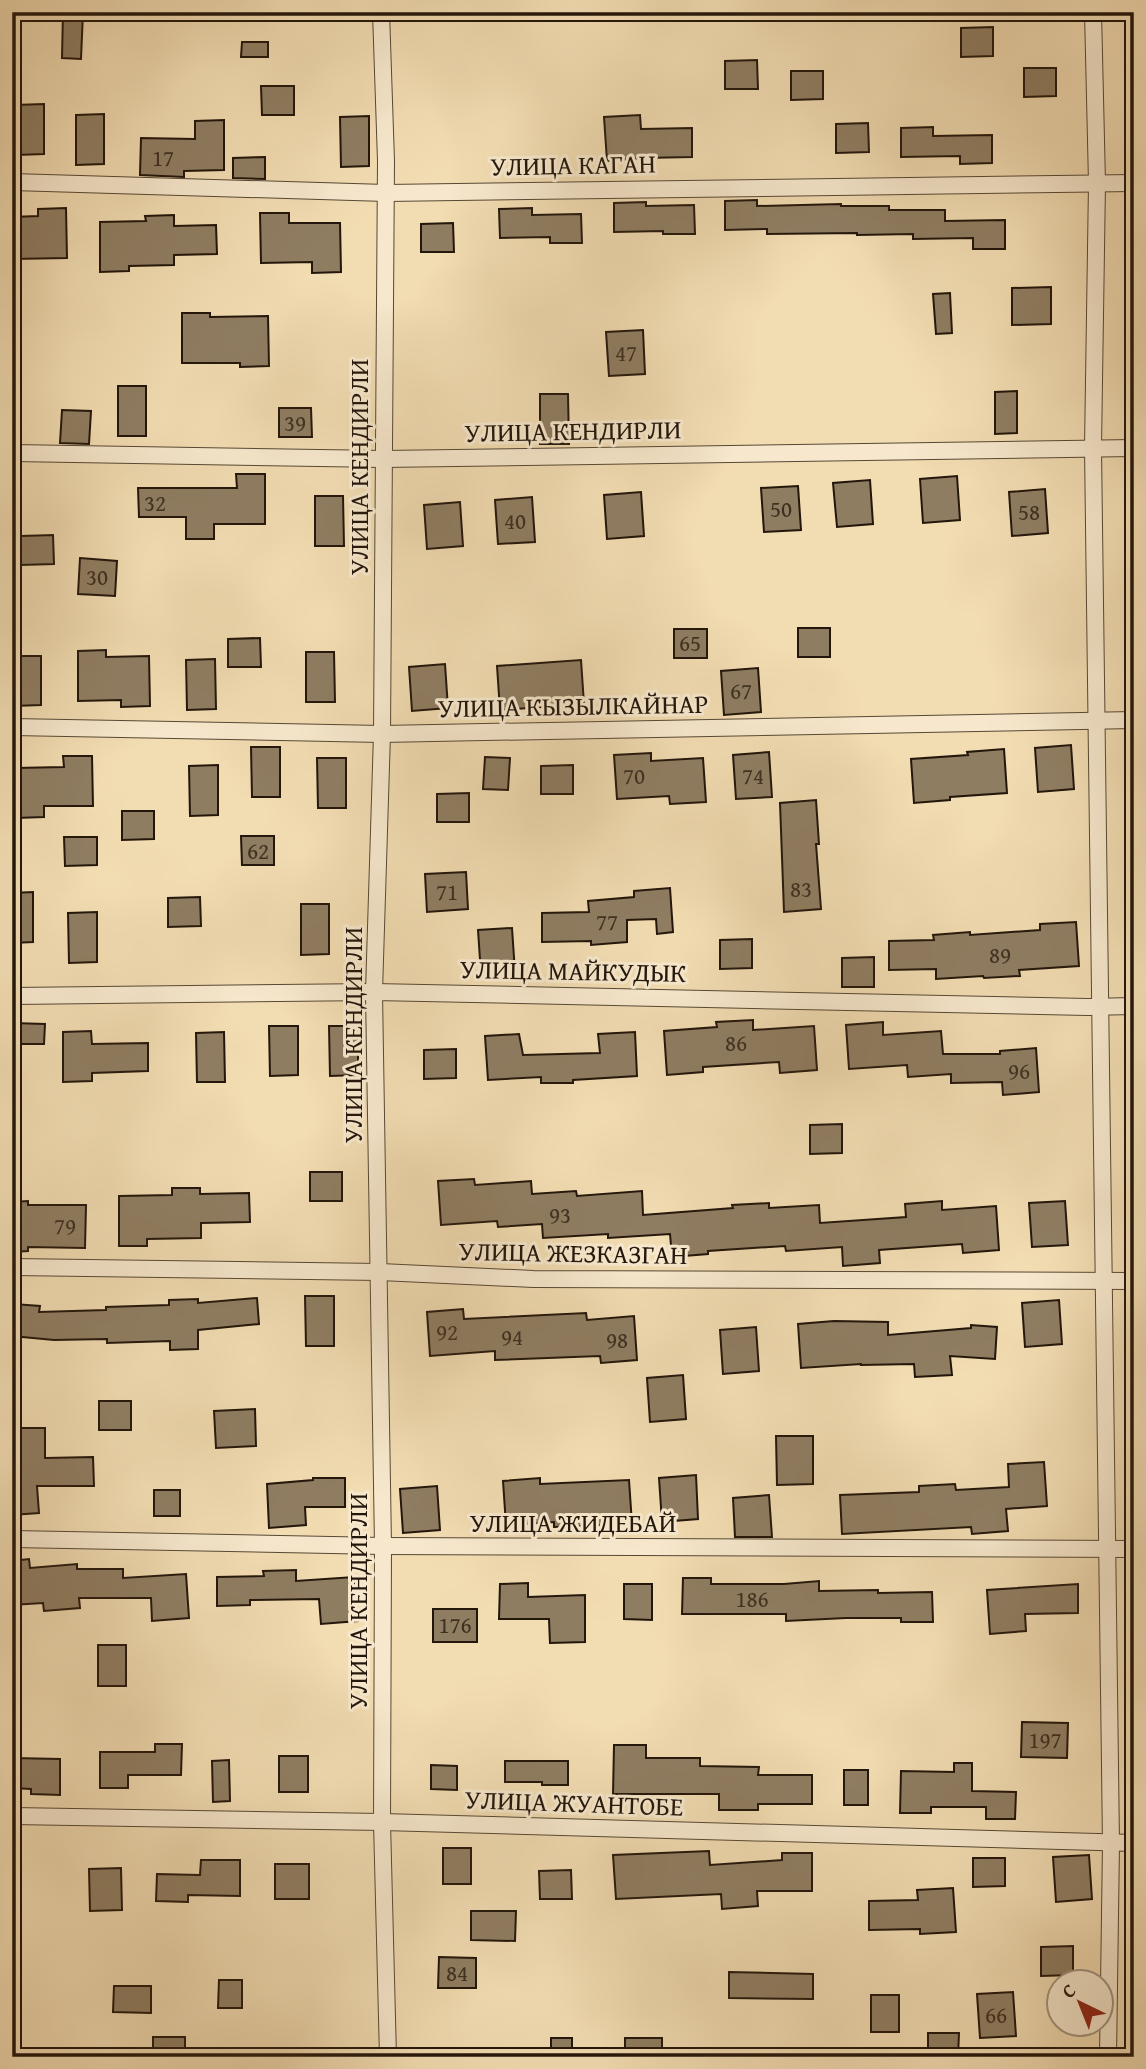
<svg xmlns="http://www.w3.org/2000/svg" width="1146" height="2069" viewBox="0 0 1146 2069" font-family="'Gentium Book Plus',serif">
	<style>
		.building { fill: #8f7d62; stroke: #23160b; stroke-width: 2 }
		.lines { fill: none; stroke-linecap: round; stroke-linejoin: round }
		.street-casing { stroke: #574835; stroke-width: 18 }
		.street { stroke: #f7e8cd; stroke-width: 16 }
		.labels { text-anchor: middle; stroke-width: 6; stroke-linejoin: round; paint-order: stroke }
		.number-label { font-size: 23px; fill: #3e3021 }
		.street-label { font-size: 26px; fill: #23160b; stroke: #f7e8cd }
	</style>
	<rect width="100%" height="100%" fill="#f2dcb2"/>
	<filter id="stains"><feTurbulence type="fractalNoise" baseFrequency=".00286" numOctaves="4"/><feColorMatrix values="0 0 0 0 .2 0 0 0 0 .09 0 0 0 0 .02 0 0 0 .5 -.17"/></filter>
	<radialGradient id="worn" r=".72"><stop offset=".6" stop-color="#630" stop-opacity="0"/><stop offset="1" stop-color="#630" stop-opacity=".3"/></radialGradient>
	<g class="building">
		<polygon points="63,12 83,12 81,59 62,58"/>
		<polygon points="993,27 993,56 961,57 961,28"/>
		<polygon points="242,42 268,42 268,57 241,57"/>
		<polygon points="757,60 758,89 725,89 725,61"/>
		<polygon points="1024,68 1056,68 1056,96 1024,97"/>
		<polygon points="791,71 823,71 823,99 791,100"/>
		<polygon points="261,86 294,86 294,115 262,115"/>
		<polygon points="44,104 44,154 16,155 15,105"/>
		<polygon points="104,114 104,164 76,165 76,115"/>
		<polygon points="640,115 641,129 692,128 692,157 643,158 607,161 604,117"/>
		<polygon points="369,116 369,166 341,167 340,117"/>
		<polygon points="224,120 224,170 184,171 184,177 140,175 141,138 195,139 195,121"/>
		<polygon points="868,123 869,152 836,153 836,124"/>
		<polygon points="933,127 933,136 992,135 992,163 960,164 960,156 901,157 901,128"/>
		<polygon points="265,157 265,179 233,178 233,158"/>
		<polygon points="757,200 757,206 841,204 841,206 889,206 889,210 945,210 945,221 1005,220 1005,249 973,249 973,238 913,239 913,234 857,235 857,233 767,234 767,229 725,230 725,201"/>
		<polygon points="646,202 646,206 694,205 695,234 663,234 663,231 614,232 614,203"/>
		<polygon points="66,208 67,258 12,259 12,217 38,216 38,209"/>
		<polygon points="532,208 532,215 581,214 582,243 550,243 550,237 500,238 499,209"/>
		<polygon points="260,213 289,213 289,223 340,223 341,272 312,273 312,262 261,263"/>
		<polygon points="174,215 174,226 216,225 217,254 174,255 174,265 129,266 129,271 100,272 100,222 146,221 145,216"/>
		<polygon points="453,223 454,252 421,252 421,224"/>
		<polygon points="1051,287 1051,324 1012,325 1012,288"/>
		<polygon points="950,293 952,333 936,334 933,294"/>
		<polygon points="182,313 210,313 210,317 268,316 269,366 240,367 240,363 182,363"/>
		<polygon points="643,330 645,374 609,376 606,332"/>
		<rect x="118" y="386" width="28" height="50"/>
		<polygon points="1017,391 1017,433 995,434 995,392"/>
		<polygon points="540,394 568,394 569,444 540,444"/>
		<polygon points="279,408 311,408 312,437 279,437"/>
		<polygon points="62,410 91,411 89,444 60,443"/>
		<polygon points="236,474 265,474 265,524 214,524 214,539 186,539 186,517 139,517 138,488 237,488"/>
		<polygon points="957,476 960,520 923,523 920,479"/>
		<polygon points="870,480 873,524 837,527 833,483"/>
		<polygon points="798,486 801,530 764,532 761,488"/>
		<polygon points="1045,489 1048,533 1012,536 1009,492"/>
		<polygon points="641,492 644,536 607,539 604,495"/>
		<polygon points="315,496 343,496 344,546 315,546"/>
		<polygon points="532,497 535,542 498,544 495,500"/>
		<polygon points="460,502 463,546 427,549 424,505"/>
		<polygon points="53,535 54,564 21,565 21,536"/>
		<polygon points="80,558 117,561 115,596 78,594"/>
		<rect x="798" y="628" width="32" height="29"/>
		<rect x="674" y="629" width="33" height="29"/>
		<polygon points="260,638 261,667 228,667 228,639"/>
		<polygon points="106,650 106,657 149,656 150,706 121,707 121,700 78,701 78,651"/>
		<polygon points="306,652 334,652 335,702 306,702"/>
		<polygon points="12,656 41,656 41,705 13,706"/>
		<polygon points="215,659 216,709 187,710 186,660"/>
		<polygon points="581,660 584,704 500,710 497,666"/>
		<polygon points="445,664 448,708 412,711 409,667"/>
		<polygon points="758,668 761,712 724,715 721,671"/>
		<polygon points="1071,745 1074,789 1038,792 1035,748"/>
		<polygon points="251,747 280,747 280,797 252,797"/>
		<polygon points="1004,749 1007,793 950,797 950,800 914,803 911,759 968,755 967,752"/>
		<polygon points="769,752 772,797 736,799 733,755"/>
		<polygon points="651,753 651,761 703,758 706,802 670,804 669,796 617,799 614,755"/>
		<polygon points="63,756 92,756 93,806 44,806 44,817 16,818 15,768 64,767"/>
		<polygon points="485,757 510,758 508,790 483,789"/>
		<polygon points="317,758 346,758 346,808 318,808"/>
		<polygon points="218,765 218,815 190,816 189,766"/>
		<polygon points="573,765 573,794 541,794 541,766"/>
		<polygon points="469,793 469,822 437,822 437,794"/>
		<polygon points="816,800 819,844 816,844 821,909 784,912 780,803"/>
		<polygon points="122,811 154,811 154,839 122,840"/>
		<polygon points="241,836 274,836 274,865 242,865"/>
		<polygon points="64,837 97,837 97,865 65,866"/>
		<polygon points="466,872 468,909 427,912 425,874"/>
		<polygon points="670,888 673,932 657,934 656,919 627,920 627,942 591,945 591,941 542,942 542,913 589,912 588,901 634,897 634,891"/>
		<polygon points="33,892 33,942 12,943 12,893"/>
		<polygon points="200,897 201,926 168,927 168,898"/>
		<polygon points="301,904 329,904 329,954 301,955"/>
		<polygon points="97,912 97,962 69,963 68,913"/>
		<polygon points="1076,922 1079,966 1019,970 1020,976 984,978 983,976 936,979 936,969 889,970 889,941 934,940 933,935 970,932 970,935 1040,930 1040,924"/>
		<polygon points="512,928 515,972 481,974 478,930"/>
		<polygon points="752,939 752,968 720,969 720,940"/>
		<polygon points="874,957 874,987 842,987 842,958"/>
		<polygon points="753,1020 753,1030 814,1026 817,1070 780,1073 779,1062 703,1067 703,1072 667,1075 664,1031 717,1027 716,1022"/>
		<polygon points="883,1022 883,1035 941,1031 943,1054 1000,1054 1000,1051 1036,1048 1039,1092 1003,1095 1002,1082 951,1083 951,1074 908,1077 907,1065 849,1069 846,1025"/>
		<polygon points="12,1023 45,1024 44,1044 12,1044"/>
		<polygon points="269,1026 298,1026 298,1075 270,1076"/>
		<polygon points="329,1026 358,1026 358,1075 330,1076"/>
		<polygon points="91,1031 92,1044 148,1043 148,1071 92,1073 92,1081 63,1082 63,1032"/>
		<polygon points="224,1032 225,1082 197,1082 196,1033"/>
		<polygon points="635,1032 637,1076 573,1080 573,1083 541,1083 541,1077 488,1080 485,1036 519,1034 523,1055 600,1053 598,1034"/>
		<polygon points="456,1049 456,1078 424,1079 424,1050"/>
		<polygon points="842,1124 842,1153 810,1154 810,1125"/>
		<rect x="310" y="1172" width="32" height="29"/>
		<polygon points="474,1179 475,1185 531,1181 532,1194 576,1191 577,1196 642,1191 643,1215 733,1208 732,1205 769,1203 769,1208 819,1205 820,1223 906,1217 905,1204 942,1201 942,1210 996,1206 999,1250 963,1253 962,1244 879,1250 880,1263 843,1266 842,1247 786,1251 785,1246 708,1251 708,1254 672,1257 670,1234 608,1238 608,1234 543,1238 542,1224 498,1227 497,1221 441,1225 438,1181"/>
		<polygon points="172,1188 200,1188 200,1194 249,1193 250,1222 201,1223 201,1238 147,1239 147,1246 119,1246 119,1196 172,1195"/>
		<polygon points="28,1201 28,1205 86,1205 85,1248 28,1247 28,1251 12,1252 12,1202"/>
		<polygon points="1065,1201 1068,1245 1032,1247 1029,1203"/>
		<polygon points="305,1296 334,1296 334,1346 306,1346"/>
		<polygon points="257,1298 259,1324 198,1330 198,1349 170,1350 170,1341 107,1343 107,1339 54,1340 12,1336 14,1304 40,1306 39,1312 106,1310 106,1307 169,1305 169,1300 198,1299 198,1303"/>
		<polygon points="1059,1300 1062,1344 1025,1347 1022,1303"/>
		<polygon points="463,1309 464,1319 586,1313 587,1320 634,1316 637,1360 601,1363 600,1356 495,1360 495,1351 430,1356 427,1312"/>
		<polygon points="834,1321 888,1322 888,1335 971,1328 971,1325 997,1327 995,1359 950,1356 952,1375 915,1377 914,1364 861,1365 861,1364 801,1368 798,1324"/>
		<polygon points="756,1327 759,1371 723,1374 720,1330"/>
		<polygon points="683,1375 686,1419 650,1422 647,1378"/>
		<rect x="99" y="1401" width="32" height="29"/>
		<polygon points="255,1409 256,1446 216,1448 214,1411"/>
		<polygon points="13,1428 45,1428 45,1458 93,1457 94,1486 37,1486 39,1513 12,1515"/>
		<polygon points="776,1436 813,1436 813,1484 777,1485"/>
		<polygon points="1044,1462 1047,1506 1006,1509 1008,1531 972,1534 971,1527 842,1534 840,1495 919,1492 919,1486 955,1484 956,1490 1009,1487 1008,1464"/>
		<polygon points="696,1475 698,1519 662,1522 659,1478"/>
		<polygon points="313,1478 345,1478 345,1507 305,1507 306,1525 269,1528 267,1484 313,1480"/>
		<polygon points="540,1478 540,1484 629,1480 632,1524 554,1527 554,1522 506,1525 503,1481"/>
		<polygon points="437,1486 440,1530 403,1533 400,1489"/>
		<rect x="154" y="1490" width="26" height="26"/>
		<polygon points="769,1495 772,1537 735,1537 733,1498"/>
		<polygon points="29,1559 30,1568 77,1564 77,1569 123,1569 123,1578 186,1574 189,1618 152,1621 151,1598 79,1598 80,1608 44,1611 43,1603 12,1605 12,1561"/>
		<polygon points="296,1570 296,1581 354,1577 358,1621 321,1624 319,1599 250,1600 250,1605 217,1606 217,1577 264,1576 263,1571"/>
		<polygon points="683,1578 711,1578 711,1584 784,1584 819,1581 819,1591 878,1590 878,1593 932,1592 933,1622 901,1622 901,1618 846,1618 786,1621 786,1614 682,1614"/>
		<polygon points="528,1583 528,1597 585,1595 585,1642 550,1643 549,1619 499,1619 500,1584"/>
		<polygon points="624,1584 652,1584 652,1620 624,1619"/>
		<polygon points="1078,1584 1078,1613 1025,1614 1026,1631 990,1634 987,1590"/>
		<rect x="433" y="1609" width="44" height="33"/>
		<rect x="98" y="1645" width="28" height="41"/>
		<polygon points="1022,1722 1068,1723 1067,1758 1021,1757"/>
		<polygon points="155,1744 182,1744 181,1775 128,1775 128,1788 100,1788 100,1752 155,1752"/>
		<polygon points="614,1745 646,1745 646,1758 700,1758 700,1766 759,1767 758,1775 812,1775 812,1804 758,1804 758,1810 719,1810 719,1794 613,1794"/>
		<rect x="279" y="1756" width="29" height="36"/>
		<polygon points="12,1758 60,1759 60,1795 31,1794 31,1789 12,1788"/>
		<polygon points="229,1760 230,1801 213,1802 212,1761"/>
		<polygon points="505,1761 568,1761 568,1785 542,1785 542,1782 505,1782"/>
		<polygon points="954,1763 972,1763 972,1791 1016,1792 1015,1819 986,1819 986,1807 931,1807 931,1813 900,1813 901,1771 954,1772"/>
		<polygon points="431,1765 457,1766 457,1790 431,1789"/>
		<rect x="844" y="1770" width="24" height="35"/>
		<rect x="443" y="1848" width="28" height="36"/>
		<polygon points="709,1851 710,1865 782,1860 782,1853 812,1853 812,1891 757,1891 758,1906 722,1909 721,1894 616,1899 613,1855"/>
		<polygon points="1089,1855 1092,1899 1056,1902 1053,1857"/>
		<polygon points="973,1858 1005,1858 1005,1886 973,1887"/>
		<polygon points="201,1860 240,1860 240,1896 188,1895 188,1902 156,1901 157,1874 200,1875"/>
		<rect x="275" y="1864" width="34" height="35"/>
		<polygon points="121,1868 122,1910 90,1911 89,1869"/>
		<polygon points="571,1870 572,1899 540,1899 539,1871"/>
		<polygon points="953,1888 956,1932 920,1934 920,1929 869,1930 869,1901 918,1900 917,1890"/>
		<polygon points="471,1911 516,1911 515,1941 471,1940"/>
		<polygon points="1073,1946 1073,1975 1041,1976 1041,1947"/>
		<polygon points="439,1957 476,1958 476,1988 438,1988"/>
		<polygon points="729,1972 813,1974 813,1999 729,1998"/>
		<polygon points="219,1980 242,1980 242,2008 218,2008"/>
		<polygon points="114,1986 151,1986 151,2013 113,2012"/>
		<polygon points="1013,1992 1016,2036 980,2038 977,1994"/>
		<rect x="871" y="1995" width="28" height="37"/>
		<polygon points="928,2033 959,2033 958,2057 928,2057"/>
		<rect x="153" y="2037" width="32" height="20"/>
		<rect x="551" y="2038" width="21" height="19"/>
		<rect x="625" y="2038" width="37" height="19"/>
	</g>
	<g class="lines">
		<g class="street-casing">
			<g id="street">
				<polyline points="381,12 386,161 382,734 374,992 383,1546 382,1822 388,2057"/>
				<polyline points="1093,12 1097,183 1093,448 1111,1844 1108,2057"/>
				<polyline points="12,182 386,193 1134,183"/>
				<polyline points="12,453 383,459 1134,448"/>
				<polyline points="12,727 382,734 1134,720"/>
				<polyline points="12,996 374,992 1088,1007 1134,1006"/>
				<polyline points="12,1267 380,1272 533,1279 1134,1281"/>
				<polyline points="12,1539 383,1546 1134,1549"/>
				<polyline points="12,1816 382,1822 1134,1843"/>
			</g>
		</g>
		<use href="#street" class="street"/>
	</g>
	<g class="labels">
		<g class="number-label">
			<text x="163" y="166">17</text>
			<text x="626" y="361">47</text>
			<text x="295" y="431">39</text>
			<text x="155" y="511">32</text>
			<text x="781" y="517">50</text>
			<text x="1029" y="520">58</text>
			<text x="515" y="529">40</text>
			<text x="97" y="585">30</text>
			<text x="690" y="651">65</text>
			<text x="741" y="699">67</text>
			<text x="634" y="784">70</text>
			<text x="753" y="784">74</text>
			<text x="258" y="859">62</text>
			<text x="801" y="897">83</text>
			<text x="447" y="900">71</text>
			<text x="607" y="930">77</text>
			<text x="1000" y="963">89</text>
			<text x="736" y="1051">86</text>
			<text x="1019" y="1079">96</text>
			<text x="560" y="1223">93</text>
			<text x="65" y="1234">79</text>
			<text x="447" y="1340">92</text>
			<text x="512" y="1345">94</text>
			<text x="617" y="1348">98</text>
			<text x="752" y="1607">186</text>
			<text x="455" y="1633">176</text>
			<text x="1045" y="1748">197</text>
			<text x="457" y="1981">84</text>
			<text x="996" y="2023">66</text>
		</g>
		<g class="street-label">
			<text transform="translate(573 165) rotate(-1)" y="9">УЛИЦА КАГАН</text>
			<text transform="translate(573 431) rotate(-1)" y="9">УЛИЦА КЕНДИРЛИ</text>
			<text transform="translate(359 467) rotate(-90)" y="9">УЛИЦА КЕНДИРЛИ</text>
			<text transform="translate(573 706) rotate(-1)" y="9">УЛИЦА КЫЗЫЛКАЙНАР</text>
			<text transform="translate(573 971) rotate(1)" y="9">УЛИЦА МАЙКУДЫК</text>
			<text transform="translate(353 1035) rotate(-90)" y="9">УЛИЦА КЕНДИРЛИ</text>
			<text transform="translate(573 1253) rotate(1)" y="9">УЛИЦА ЖЕЗКАЗГАН</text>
			<text x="573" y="1532">УЛИЦА ЖИДЕБАЙ</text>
			<text transform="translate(358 1601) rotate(-90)" y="9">УЛИЦА КЕНДИРЛИ</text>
			<text transform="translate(574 1803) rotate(2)" y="9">УЛИЦА ЖУАНТОБЕ</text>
		</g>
	</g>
	<rect width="1146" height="2069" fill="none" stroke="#f2dcb2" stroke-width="42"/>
	<rect x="14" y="14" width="1118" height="2041" fill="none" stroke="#23160b" stroke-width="3.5"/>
	<rect x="21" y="21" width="1104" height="2027" fill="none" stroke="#23160b" stroke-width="2"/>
	<g transform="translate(1080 2003) rotate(317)"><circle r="33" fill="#f7e8cd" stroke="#a2947f" stroke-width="2"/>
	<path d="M0-5L12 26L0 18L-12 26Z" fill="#8f2418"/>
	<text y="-10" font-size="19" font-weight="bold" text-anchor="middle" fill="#23160b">С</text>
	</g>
	<rect width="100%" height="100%" filter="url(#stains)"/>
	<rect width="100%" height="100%" fill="url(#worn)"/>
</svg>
